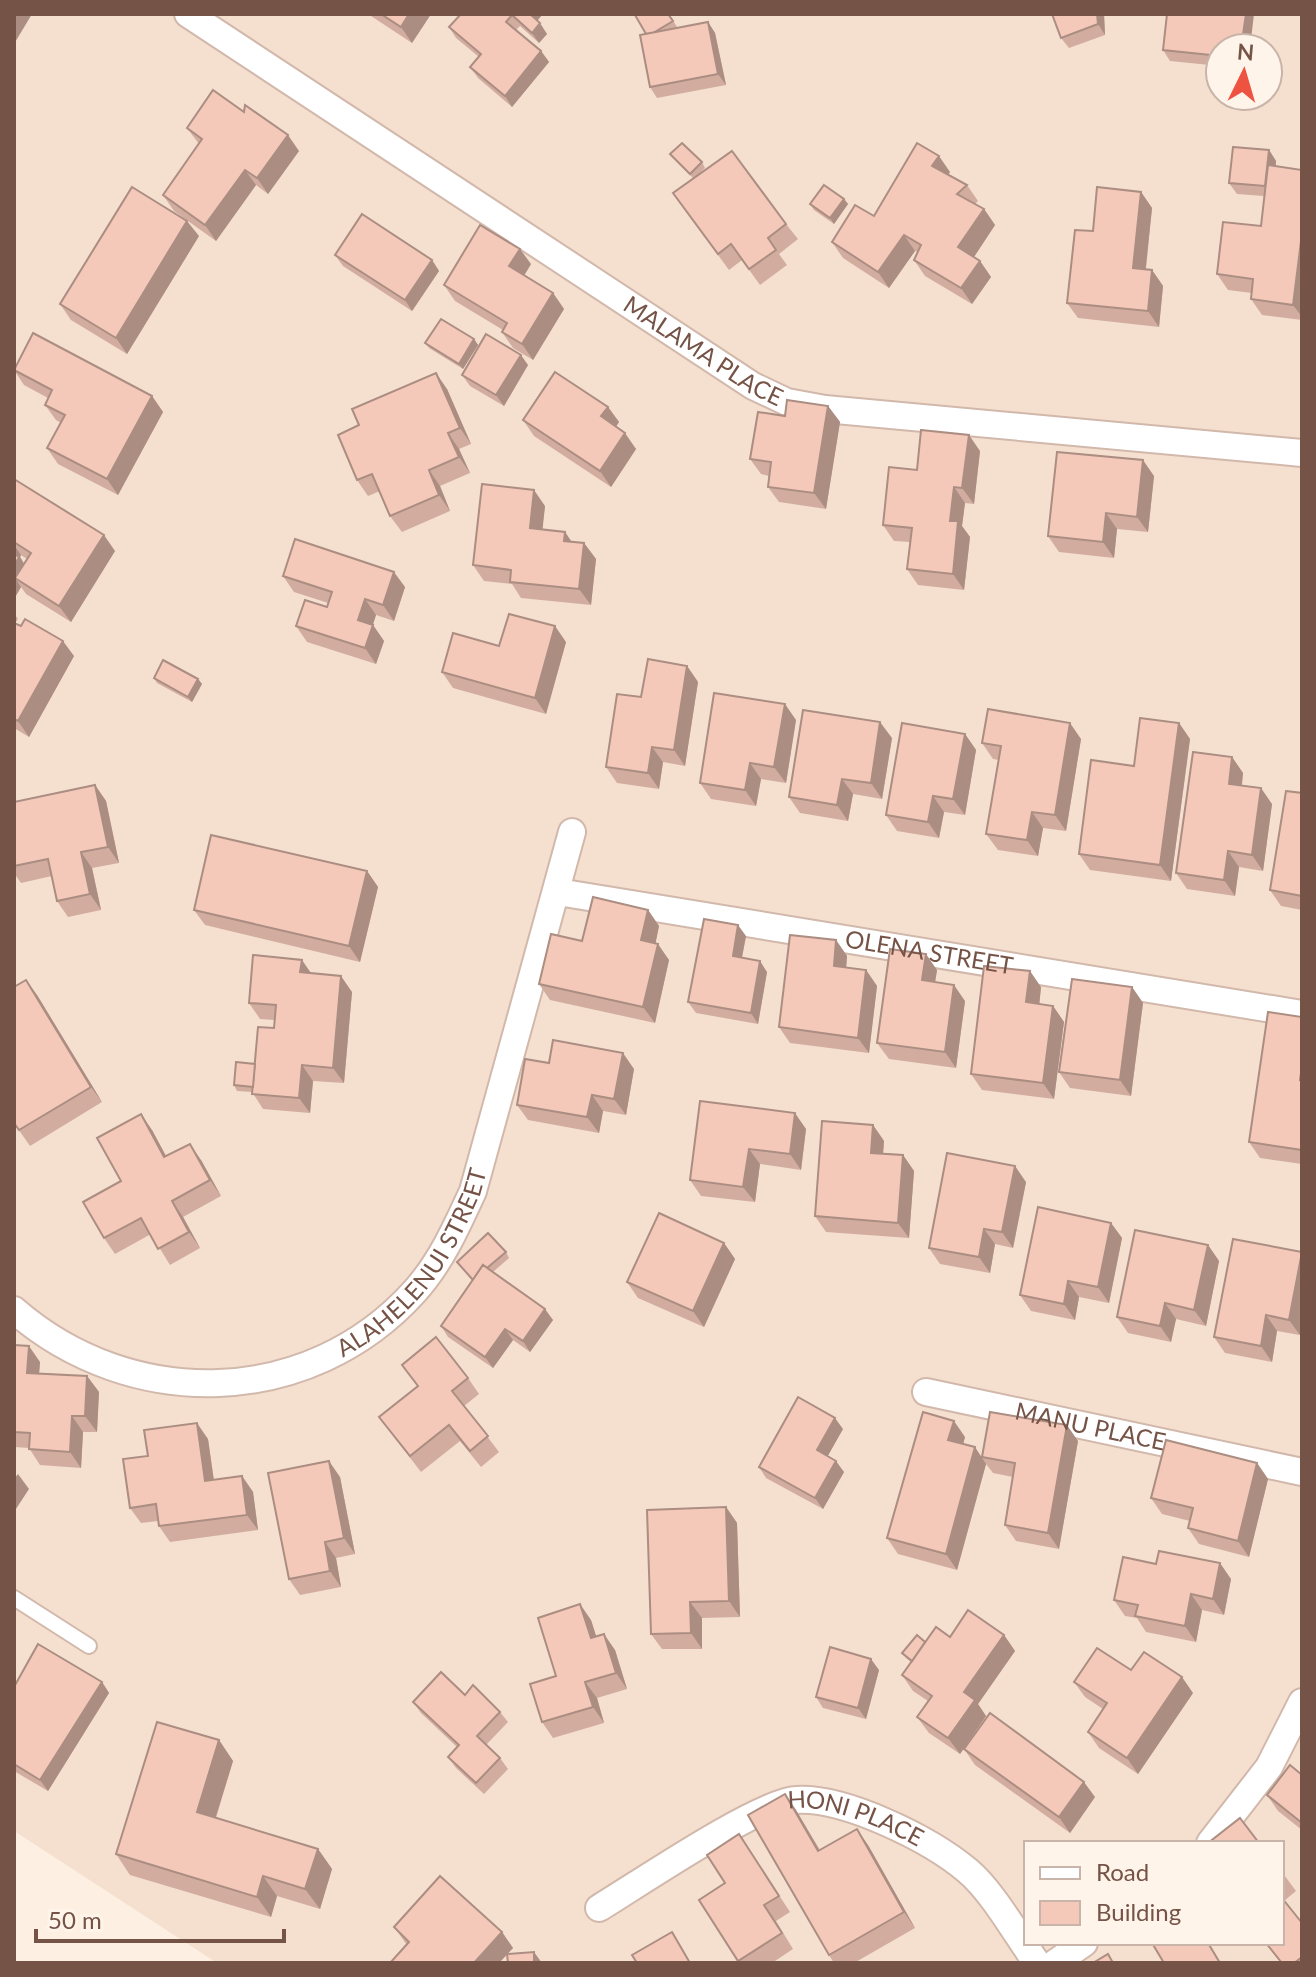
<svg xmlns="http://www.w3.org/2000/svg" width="1316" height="1977" viewBox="0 0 1316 1977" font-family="Lato,sans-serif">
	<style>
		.residential { fill: #f5e0d0; fill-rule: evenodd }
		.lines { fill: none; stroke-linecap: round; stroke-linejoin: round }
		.service-casing { stroke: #d1b8ab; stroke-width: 18 }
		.minor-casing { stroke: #d1b8ab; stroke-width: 30 }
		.service { stroke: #fff; stroke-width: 14 }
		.minor { stroke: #fff; stroke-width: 26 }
		.wall { fill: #d2ad9f; fill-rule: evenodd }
		.shaded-wall { fill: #ab8d82 }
		.building { fill: #f4c9b9; stroke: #ab8d82; stroke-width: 2 }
		.labels { text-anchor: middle; stroke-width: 6; stroke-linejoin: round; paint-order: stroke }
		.street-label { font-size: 24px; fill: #765347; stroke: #fff4ea }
	</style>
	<rect width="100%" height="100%" fill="#fdf0e2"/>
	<path class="residential" d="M14,14H1302V1963H217L14,1831ZM1220,48H1268V96H1220ZM1026,1843H1282V1943H1026Z"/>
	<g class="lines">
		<g class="service-casing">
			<polyline id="service" points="14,1598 89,1646"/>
		</g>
		<g class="minor-casing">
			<g id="minor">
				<path id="s1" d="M188,14L753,386L787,402L825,409L1302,453"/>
				<path id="s2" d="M558,892L1302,1014"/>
				<path id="s3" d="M14,1310C131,1412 309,1409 415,1291C441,1262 457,1226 473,1191L572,832"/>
				<path id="s4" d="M926,1392L1302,1472"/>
				<polyline points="1210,1843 1269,1767 1302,1702"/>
				<path id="s5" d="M599,1908C637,1885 759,1802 796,1800C845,1797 930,1839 968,1871C993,1892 1017,1936 1037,1963"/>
				<polyline points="1055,1963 1084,1943"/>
			</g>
		</g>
		<use href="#service" class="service"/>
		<use href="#minor" class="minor"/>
	</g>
	<g class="wall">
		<polygon points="368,14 431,14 412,43"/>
		<polygon points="461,14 542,15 537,21 547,34 539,43 520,26 516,30 541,51 549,62 512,107 478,78 470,67 479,57 456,38 449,27"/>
		<polygon points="669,14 677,27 673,29 708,22 715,33 726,85 657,98 650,87 646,34"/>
		<polygon points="1052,14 1104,14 1105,35 1069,48 1061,38"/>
		<polygon points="1220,48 1220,66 1170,61 1163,50"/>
		<polygon points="244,112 299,151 268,194 256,185 216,241 174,211 163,195 199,144 187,128"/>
		<polygon points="1269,150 1276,161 1276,166 1302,170 1302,320 1262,315 1251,299 1252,293 1228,290 1217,274 1261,226 1264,196 1237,194 1229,183"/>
		<polygon points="670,154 702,162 705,168 696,177 786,224 798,239 779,254 787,265 760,285 742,260 729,270 673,193 694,179"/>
		<polygon points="950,172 948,175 967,185 978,201 975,204 984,209 995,225 974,257 980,261 991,277 972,304 925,276 914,260 918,252 915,251 889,288 843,258 832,242"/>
		<polygon points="1141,192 1152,208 1146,269 1152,270 1163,286 1159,327 1078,318 1067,303 1093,231"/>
		<polygon points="844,199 848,204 834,224 814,210 810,204"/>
		<polygon points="199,236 127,354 71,320 60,304"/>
		<polygon points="335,255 432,260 439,271 412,311 343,266"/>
		<polygon points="531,264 524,276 553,293 564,309 533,360 513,348 502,332 503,330 455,301 444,285"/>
		<polygon points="474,339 478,345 463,369 429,348 425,343"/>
		<polygon points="528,365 504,406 470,386 462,375"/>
		<polygon points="14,370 152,396 163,412 118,495 58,464 47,448 61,423 56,420 45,405 48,398 24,385"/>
		<polygon points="447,389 471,444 459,449 470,473 440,486 450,511 402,532 390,516 380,491 368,496 357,480"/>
		<polygon points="828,406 840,422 826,509 779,502 768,487 769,476 761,474 750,459 785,416"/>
		<polygon points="608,407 619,422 616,427 636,449 611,487 534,436 523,420"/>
		<polygon points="980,451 974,504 965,503 962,526 970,537 964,590 918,585 907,569 910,542 894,541 883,525 917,470"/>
		<polygon points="1154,476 1148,532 1117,529 1114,558 1059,552 1048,536"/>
		<path d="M14,479L115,551L71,622L26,594L21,587L14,599ZM21,555L27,559L24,564L20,557Z"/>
		<polygon points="545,506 542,529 565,532 571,542 584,543 596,559 591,605 521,598 512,584 484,581 473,565"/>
		<polygon points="283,576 405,587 394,621 376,615 373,625 384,641 376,664 307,642 296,626 327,607 328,603 294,592"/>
		<polygon points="14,613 18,619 15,623 74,656 29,737 14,728"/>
		<polygon points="566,642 546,714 453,688 442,672 499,646"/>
		<polygon points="687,666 698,682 685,766 663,762 659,789 617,783 606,767 641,697"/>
		<polygon points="154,678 198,679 202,684 192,702 157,683"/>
		<polygon points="796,720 786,783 761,779 756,806 711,799 700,783"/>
		<polygon points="1179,723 1190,739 1171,881 1090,870 1079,854 1134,766"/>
		<polygon points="965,734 976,750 965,815 944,812 939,838 897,831 886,815"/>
		<polygon points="892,738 882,799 853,794 848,821 800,813 789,797"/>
		<polygon points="1081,739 1066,831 1043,828 1038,856 998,850 986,834 999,760 993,759 982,743"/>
		<polygon points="1232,757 1243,773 1242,786 1272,804 1263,871 1239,867 1235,896 1187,889 1176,873"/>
		<polygon points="95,785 106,801 119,863 92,868 101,910 68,917 57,901 52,876 21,883 14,873 14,802"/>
		<polygon points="1302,793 1302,910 1281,906 1270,890"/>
		<polygon points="367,871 378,887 360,962 205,925 194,910"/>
		<polygon points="648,910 659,926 655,944 669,960 655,1023 550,1000 539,984 582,941"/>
		<polygon points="746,936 742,958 767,972 758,1024 696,1013 688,1002"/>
		<polygon points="836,940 847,956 846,968 866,970 877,986 869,1053 790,1043 779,1027"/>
		<polygon points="937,970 935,982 965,1001 956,1068 889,1059 877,1043"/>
		<polygon points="311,973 352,992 344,1083 313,1081 310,1113 263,1109 252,1092 237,1091 234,1085 255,1064 274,1028 274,1020 260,1019 249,1003"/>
		<polygon points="1041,987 1039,1004 1053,1006 1064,1022 1054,1099 982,1090 971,1074"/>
		<polygon points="1132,987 1143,1003 1131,1096 1070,1088 1059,1072"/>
		<polygon points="37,995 102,1102 30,1146 14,1123"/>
		<polygon points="1302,1017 1302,1164 1260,1158 1249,1142"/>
		<polygon points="549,1063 634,1069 626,1115 603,1111 599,1133 528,1120 517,1105"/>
		<polygon points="700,1101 806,1129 801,1170 760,1164 755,1202 701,1196 690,1180"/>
		<polygon points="873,1125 884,1141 883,1153 903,1155 914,1171 909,1238 826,1232 815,1216"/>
		<polygon points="152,1130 166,1156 201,1160 221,1196 183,1217 200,1248 170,1265 151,1234 115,1254 104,1238 121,1181"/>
		<polygon points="1026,1182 1013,1248 995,1244 990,1273 940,1264 929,1248"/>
		<polygon points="1111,1223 1122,1238 1109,1303 1079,1297 1075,1320 1031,1311 1020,1295"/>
		<polygon points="724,1243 735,1259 704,1327 638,1298 627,1282"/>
		<polygon points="1208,1245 1219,1261 1206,1326 1176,1319 1171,1342 1128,1333 1117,1317"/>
		<polygon points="506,1252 509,1258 493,1272 553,1320 530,1352 513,1340 493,1368 448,1337 441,1326 473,1280 457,1262"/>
		<polygon points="1302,1252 1302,1325 1300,1335 1277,1331 1272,1362 1225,1353 1214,1337"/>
		<polygon points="14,1345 40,1362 39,1373 87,1376 99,1392 97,1432 83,1432 81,1468 40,1465 29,1448 14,1447"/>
		<polygon points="402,1365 468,1378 479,1394 464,1406 499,1452 481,1467 460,1441 421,1472 379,1417 418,1387"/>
		<polygon points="843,1429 827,1456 844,1472 823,1509 766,1478 759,1467"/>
		<polygon points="965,1437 963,1444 982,1457 1078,1441 1059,1549 1016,1541 1005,1525 1013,1477 993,1473 986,1464 957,1570 898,1554 887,1538"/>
		<polygon points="208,1439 214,1480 242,1476 253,1492 258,1530 170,1542 159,1526 158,1521 141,1523 130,1508 148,1456"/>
		<polygon points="1257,1463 1268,1479 1249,1557 1199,1544 1188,1528 1190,1521 1162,1514 1151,1498"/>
		<polygon points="340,1477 355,1554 336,1558 341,1587 300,1595 289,1579"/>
		<polygon points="726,1507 737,1523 740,1617 702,1618 702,1649 662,1649 651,1634"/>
		<polygon points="1231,1579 1224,1615 1202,1610 1196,1642 1146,1632 1137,1618 1125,1616 1114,1600"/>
		<polygon points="591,1620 596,1637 615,1650 627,1689 597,1698 604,1723 553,1738 542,1722 556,1676"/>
		<polygon points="1004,1635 1015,1651 978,1704 986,1716 960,1754 929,1733 917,1717 928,1701 913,1691 902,1675 911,1662 906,1658 902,1653 925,1642 950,1637"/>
		<polygon points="879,1670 866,1719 823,1708 816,1697"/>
		<polygon points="102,1682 109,1693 48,1791 14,1771 14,1687"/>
		<polygon points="1074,1682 1193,1693 1138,1774 1099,1748 1088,1732 1103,1709 1085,1697"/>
		<polygon points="465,1695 500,1712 508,1722 486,1745 500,1758 508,1769 484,1794 456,1768 448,1757 457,1747 421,1713 413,1702"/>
		<polygon points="219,1740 233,1761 216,1818 318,1849 332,1869 320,1909 277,1896 271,1917 130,1875 116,1854"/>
		<polygon points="964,1749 1095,1797 1070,1833 975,1765"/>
		<polygon points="1302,1775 1302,1830 1278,1811 1267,1795"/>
		<polygon points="785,1794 796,1810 820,1850 868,1845 915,1928 854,1963 834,1963 829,1955"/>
		<polygon points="739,1834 790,1912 776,1921 793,1949 772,1963 739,1963 699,1900 725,1883"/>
		<polygon points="1282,1872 1296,1891 1284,1901 1302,1923 1302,1963 1281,1963 1265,1943 1282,1943"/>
		<polygon points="394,1927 502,1932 513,1948 499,1963 390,1963 407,1945"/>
	</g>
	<g class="shaded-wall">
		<polygon points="14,14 32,14 14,44"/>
		<polygon points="409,14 431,14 412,43 401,27"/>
		<polygon points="529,14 541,14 542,15 535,23"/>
		<polygon points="1097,14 1104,14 1105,35 1098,24"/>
		<polygon points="1246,14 1254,14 1250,48 1241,48"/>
		<polygon points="708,22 715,33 726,85 718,74"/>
		<polygon points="540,23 547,34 539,43 532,33"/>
		<polygon points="541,51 549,62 512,107 505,96"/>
		<polygon points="288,135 299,151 268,194 257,178"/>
		<polygon points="1269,150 1276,161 1273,197 1265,186"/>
		<polygon points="939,156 950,172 943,182 932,166"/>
		<polygon points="245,170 256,185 216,241 205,225"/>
		<polygon points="1141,192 1152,208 1144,284 1133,268"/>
		<polygon points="844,199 848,204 834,224 830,218"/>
		<polygon points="984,209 995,225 970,263 958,247"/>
		<polygon points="187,221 199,236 127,354 116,338"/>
		<polygon points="1302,233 1302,317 1293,305"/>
		<polygon points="904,235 915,251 889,288 878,272"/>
		<polygon points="520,249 531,264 520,282 509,266"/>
		<polygon points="432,260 439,271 412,311 405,300"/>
		<polygon points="980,261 991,277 972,304 961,288"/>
		<polygon points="1152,270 1163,286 1159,327 1148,311"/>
		<polygon points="553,293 564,309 533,360 522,344"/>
		<polygon points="474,339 478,345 463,369 459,364"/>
		<polygon points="521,355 528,365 504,406 496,395"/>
		<polygon points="436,373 447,389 471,444 460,428"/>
		<polygon points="152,396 163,412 118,495 107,479"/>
		<polygon points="828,406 840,422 826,509 814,493"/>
		<polygon points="608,407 619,422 612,432 601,416"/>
		<polygon points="448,433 459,449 470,473 459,457"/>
		<polygon points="625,433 636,449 611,487 600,471"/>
		<polygon points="969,435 980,451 974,504 962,488"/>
		<polygon points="1143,460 1154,476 1148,532 1137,517"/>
		<polygon points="429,470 440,486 450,511 439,495"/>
		<polygon points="954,487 965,503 962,526 970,537 964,590 953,574 950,521"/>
		<polygon points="534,490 545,506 541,544 530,528"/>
		<polygon points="1106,513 1117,529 1114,558 1103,542"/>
		<polygon points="565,532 576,548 564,541"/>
		<polygon points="104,535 115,551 71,622 59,606"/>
		<polygon points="584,543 596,559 591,605 579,589"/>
		<polygon points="14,545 21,555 20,557 30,573 15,578 21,587 14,599"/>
		<polygon points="394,572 405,587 394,621 383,605"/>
		<polygon points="365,599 376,615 369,636 358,620"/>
		<polygon points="373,625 384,641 376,664 365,648"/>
		<polygon points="555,626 566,642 546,714 535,698"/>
		<polygon points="63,641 74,656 29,737 18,721"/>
		<polygon points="687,666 698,682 685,766 674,750"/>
		<polygon points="198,679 202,684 192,702 188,697"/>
		<polygon points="785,704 796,720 786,783 774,767"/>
		<polygon points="880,722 892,738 882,799 871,783"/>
		<polygon points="1070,723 1081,739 1066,831 1055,815"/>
		<polygon points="1179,723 1190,739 1171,881 1160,865"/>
		<polygon points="965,734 976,750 965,815 953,799"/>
		<polygon points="652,747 663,762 659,789 648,773"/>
		<polygon points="1232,757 1243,773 1240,800 1229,784"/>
		<polygon points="750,763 761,779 756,806 745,790"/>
		<polygon points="842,779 853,794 848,821 837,805"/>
		<polygon points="95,785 106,801 119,863 108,847"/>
		<polygon points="1261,788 1272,804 1263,871 1252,855"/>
		<polygon points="933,796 944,812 939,838 928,822"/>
		<polygon points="1032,812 1043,828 1038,856 1027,840"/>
		<polygon points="1228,851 1239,867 1235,896 1224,880"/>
		<polygon points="81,852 92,868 101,910 90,894"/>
		<polygon points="367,871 378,887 360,962 349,946"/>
		<polygon points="648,910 659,926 653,956 641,940"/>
		<polygon points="738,925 746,936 740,967 733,956"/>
		<polygon points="836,940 847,956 845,982 834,966"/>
		<polygon points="658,944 669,960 655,1023 643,1007"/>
		<polygon points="926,954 937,970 933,996 922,980"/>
		<polygon points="302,960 313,976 300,972"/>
		<polygon points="760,961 767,972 758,1024 751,1013"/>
		<polygon points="866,970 877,986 869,1053 858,1038"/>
		<polygon points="1030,971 1041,987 1038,1018 1026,1002"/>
		<polygon points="341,976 352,992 344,1083 333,1068"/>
		<polygon points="26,980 37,995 102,1102 91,1087"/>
		<polygon points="954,985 965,1001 956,1068 945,1052"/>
		<polygon points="1132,987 1143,1003 1131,1096 1120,1080"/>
		<polygon points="1053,1006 1064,1022 1054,1099 1043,1083"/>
		<polygon points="623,1053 634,1069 626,1115 614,1099"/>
		<polygon points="302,1065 313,1081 310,1113 299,1098"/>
		<polygon points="592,1095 603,1111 599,1133 587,1117"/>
		<polygon points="795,1113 806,1129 801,1170 790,1154"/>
		<polygon points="141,1114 152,1130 175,1173 164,1157"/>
		<polygon points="873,1125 884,1141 882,1168 871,1153"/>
		<polygon points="190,1144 201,1160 221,1196 210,1180"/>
		<polygon points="749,1149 760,1164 755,1202 743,1187"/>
		<polygon points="903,1155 914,1171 909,1238 898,1223"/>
		<polygon points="1015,1166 1026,1182 1013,1248 1002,1232"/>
		<polygon points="172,1201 183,1217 200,1248 189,1232"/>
		<polygon points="1111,1223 1122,1238 1109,1303 1098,1287"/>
		<polygon points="984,1229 995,1244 990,1273 979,1257"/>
		<polygon points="724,1243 735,1259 704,1327 693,1311"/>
		<polygon points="1208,1245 1219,1261 1206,1326 1194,1310"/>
		<polygon points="1302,1252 1302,1325 1300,1335 1289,1320"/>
		<polygon points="1068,1281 1079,1297 1075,1320 1064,1304"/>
		<polygon points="1165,1303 1176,1319 1171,1342 1160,1326"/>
		<polygon points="545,1309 553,1320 530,1352 523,1341"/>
		<polygon points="1266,1315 1277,1331 1272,1362 1261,1346"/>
		<polygon points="505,1329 513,1340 493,1368 485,1357"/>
		<polygon points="29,1346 40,1362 38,1388 27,1373"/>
		<polygon points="87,1376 99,1392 97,1432 85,1416"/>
		<polygon points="72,1416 83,1432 81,1468 70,1452"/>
		<polygon points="835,1418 843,1429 825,1461 817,1450"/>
		<polygon points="954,1421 965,1437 960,1456 948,1440"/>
		<polygon points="197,1423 208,1439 216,1497 205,1481"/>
		<polygon points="1067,1425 1078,1441 1059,1549 1048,1533"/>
		<polygon points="975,1447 986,1464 957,1570 946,1554"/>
		<polygon points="329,1461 340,1477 355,1554 344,1538"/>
		<polygon points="836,1461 844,1472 823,1509 815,1498"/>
		<polygon points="1257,1463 1268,1479 1249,1557 1238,1541"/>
		<polygon points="18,1474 29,1489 14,1512 14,1479"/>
		<polygon points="242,1476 253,1492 258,1530 247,1515"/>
		<polygon points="726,1507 737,1523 740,1617 729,1601"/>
		<polygon points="325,1542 336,1558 341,1587 330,1571"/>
		<polygon points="1220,1563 1231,1579 1224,1615 1213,1599"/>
		<polygon points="1191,1594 1202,1610 1196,1642 1185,1626"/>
		<polygon points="690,1602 702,1618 702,1649 691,1633"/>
		<polygon points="580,1604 591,1620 602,1654 591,1638"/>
		<polygon points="604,1634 615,1650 627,1689 616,1673"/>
		<polygon points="1004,1635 1015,1651 978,1704 986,1716 960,1754 948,1738 964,1692"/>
		<polygon points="871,1659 879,1670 866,1719 858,1708"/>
		<polygon points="1182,1677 1193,1693 1138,1774 1127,1758"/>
		<polygon points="102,1682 109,1693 48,1791 40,1780"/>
		<polygon points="585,1682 597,1698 604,1723 593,1707"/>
		<polygon points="219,1740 233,1761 211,1832 197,1812"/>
		<polygon points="1084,1782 1095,1797 1070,1833 1059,1817"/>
		<polygon points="785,1794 796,1810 829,1867 818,1851"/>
		<polygon points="857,1829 868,1845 915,1928 904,1912"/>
		<polygon points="318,1849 332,1869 320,1909 305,1889"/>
		<polygon points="263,1876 277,1896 271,1917 257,1897"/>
		<polygon points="502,1932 513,1948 499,1963 474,1963"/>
		<polygon points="534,1952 542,1963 534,1963"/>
	</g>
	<g class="building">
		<polygon points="381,14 409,14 401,27"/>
		<polygon points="461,14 530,14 540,23 532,33 512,15 506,22 541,51 505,96 470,67 481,54 449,27"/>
		<polygon points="637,14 668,14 673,21 653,33 646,34 635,15"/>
		<polygon points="1052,14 1097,14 1098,24 1061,38"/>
		<polygon points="1167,14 1246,14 1241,48 1220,48 1220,56 1163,50"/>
		<polygon points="708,22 718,74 650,87 640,35"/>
		<polygon points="213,90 244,112 245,105 288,135 257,178 245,170 205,225 163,195 202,139 187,128"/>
		<polygon points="682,143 702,162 690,174 670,154"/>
		<polygon points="917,143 939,156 932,166 967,185 957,194 984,209 958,247 980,261 961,288 914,260 921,245 904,235 878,272 832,242 855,205 874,216"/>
		<polygon points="1233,147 1269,150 1265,186 1229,183"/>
		<polygon points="732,151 786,224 768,238 776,250 749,269 731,244 718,254 673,193"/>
		<polygon points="1268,165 1302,170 1302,233 1293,305 1251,299 1253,279 1217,274 1223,222 1261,226"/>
		<polygon points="824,185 844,199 830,218 810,204"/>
		<polygon points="132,187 187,221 116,338 60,304"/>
		<polygon points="1097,187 1141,192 1133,268 1152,270 1148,311 1067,303 1075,230 1093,231"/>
		<polygon points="362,214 432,260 405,300 335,255"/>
		<polygon points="480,225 520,249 509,266 553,293 522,344 502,332 507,323 444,285"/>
		<polygon points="441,319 474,339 459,364 425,343"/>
		<polygon points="33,333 152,396 107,479 47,448 65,415 45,405 52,390 14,370"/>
		<polygon points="486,334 521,355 496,395 462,375"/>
		<polygon points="555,372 608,407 601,416 625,433 600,471 523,420"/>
		<polygon points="436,373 460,428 448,433 459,457 429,470 439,495 390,516 372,474 357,480 338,435 359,425 352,409"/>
		<polygon points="787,400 828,406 814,493 768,487 771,462 750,459 758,412 785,416"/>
		<polygon points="921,430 969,435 962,488 954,487 950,521 958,521 953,574 907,569 912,528 883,525 889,467 917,470"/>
		<polygon points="1057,452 1143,460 1137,517 1106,513 1103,542 1048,536"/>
		<polygon points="14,479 104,535 59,606 15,578 31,553 14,542"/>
		<polygon points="482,484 534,490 530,528 565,532 564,541 584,543 579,589 510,582 511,570 473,565"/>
		<polygon points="295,539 394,572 383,605 365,599 358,620 373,625 365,648 296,626 305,600 327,607 332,592 283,576"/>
		<polygon points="14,554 19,557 14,566"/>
		<polygon points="509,614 555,626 535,698 442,672 453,633 499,646"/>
		<polygon points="25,619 63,641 18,721 14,719 14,623 21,626"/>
		<polygon points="648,659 687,666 674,750 652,747 648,773 606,767 617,694 641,697"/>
		<polygon points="163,660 198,679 188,697 154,678"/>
		<polygon points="714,693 785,704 774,767 750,763 745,790 700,783"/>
		<polygon points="988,709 1070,723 1055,815 1032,812 1027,840 986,834 1001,746 982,743"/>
		<polygon points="803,710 880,722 871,783 842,779 837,805 789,797"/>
		<polygon points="1140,718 1179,723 1160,865 1079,854 1091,760 1134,766"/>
		<polygon points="902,723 965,734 953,799 933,796 928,822 886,815"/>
		<polygon points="1193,752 1232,757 1229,784 1261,788 1252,855 1228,851 1224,880 1176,873"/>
		<polygon points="95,785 108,847 81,852 90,894 57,901 48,859 14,866 14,802"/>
		<polygon points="1286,791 1302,793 1302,896 1270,890"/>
		<polygon points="211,835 367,871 349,946 194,910"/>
		<polygon points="593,897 648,910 641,940 658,944 643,1007 539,984 551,934 582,941"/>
		<polygon points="704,919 738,925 733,956 760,961 751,1013 688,1002"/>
		<polygon points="790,935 836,940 834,966 866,970 858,1038 779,1027"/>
		<polygon points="890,949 926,954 922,980 954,985 945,1052 877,1043"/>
		<polygon points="253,955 302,960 300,972 341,976 333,1068 302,1065 299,1098 252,1094 258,1027 274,1028 276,1005 249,1003"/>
		<polygon points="984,966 1030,971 1026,1002 1053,1006 1043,1083 971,1074"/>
		<polygon points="1072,979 1132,987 1120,1080 1059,1072"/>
		<polygon points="26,980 91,1087 19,1130 14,1123 14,987"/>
		<polygon points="1268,1012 1302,1017 1302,1066 1300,1080 1302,1080 1302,1150 1249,1142"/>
		<polygon points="553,1040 623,1053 614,1099 592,1095 587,1117 517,1105 525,1059 549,1063"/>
		<polygon points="236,1062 255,1064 253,1087 234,1085"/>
		<polygon points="700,1101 795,1113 790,1154 749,1149 743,1187 690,1180"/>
		<polygon points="141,1114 164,1157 190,1144 210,1180 172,1201 189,1232 158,1249 141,1218 104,1238 83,1202 121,1181 97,1138"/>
		<polygon points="822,1121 873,1125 871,1153 903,1155 898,1223 815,1216"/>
		<polygon points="947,1153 1015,1166 1002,1232 984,1229 979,1257 929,1248"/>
		<polygon points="1038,1207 1111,1223 1098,1287 1068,1281 1064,1304 1020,1295"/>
		<polygon points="659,1213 724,1243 693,1311 627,1282"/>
		<polygon points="1135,1230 1208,1245 1194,1310 1165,1303 1160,1326 1117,1317"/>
		<polygon points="488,1233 506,1252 487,1268 483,1265 473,1280 457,1262"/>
		<polygon points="1233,1239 1302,1252 1289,1320 1266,1315 1261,1346 1214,1337"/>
		<polygon points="483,1265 545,1309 523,1341 505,1329 485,1357 441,1326"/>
		<polygon points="436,1337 468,1378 452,1391 488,1436 470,1451 449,1425 410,1456 379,1417 418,1386 402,1365"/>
		<polygon points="14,1345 29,1346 27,1373 87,1376 85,1416 72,1416 70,1452 29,1449 30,1433 14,1432"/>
		<polygon points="798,1397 835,1418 817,1450 836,1461 815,1498 759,1467"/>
		<polygon points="923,1412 954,1421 948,1440 975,1447 946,1554 887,1538"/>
		<polygon points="990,1412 1067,1425 1048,1533 1005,1525 1015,1463 982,1457"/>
		<polygon points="197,1423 205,1481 242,1476 247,1515 159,1526 156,1504 130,1508 123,1459 148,1456 144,1430"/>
		<polygon points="1166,1440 1257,1463 1238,1541 1188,1528 1193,1508 1151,1498"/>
		<polygon points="329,1461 344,1538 325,1542 330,1571 289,1579 268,1473"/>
		<polygon points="726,1507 729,1601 690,1602 691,1633 651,1634 647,1510"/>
		<polygon points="1159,1551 1220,1563 1213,1599 1191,1594 1185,1626 1135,1616 1138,1605 1114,1600 1123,1557 1156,1564"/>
		<polygon points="580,1604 591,1638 604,1634 616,1673 585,1682 593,1707 542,1722 530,1684 556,1676 538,1618"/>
		<polygon points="968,1610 1004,1635 964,1692 975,1700 948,1738 917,1717 932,1696 902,1675 936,1627 950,1637"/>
		<polygon points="917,1635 925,1642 912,1661 902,1653"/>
		<polygon points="38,1644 102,1682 40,1780 14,1764 14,1687"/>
		<polygon points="830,1647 871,1659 858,1708 816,1697"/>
		<polygon points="1097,1648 1131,1670 1144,1652 1182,1677 1127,1758 1088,1732 1107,1703 1074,1682"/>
		<polygon points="441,1672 465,1695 473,1685 500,1712 477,1736 500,1758 476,1783 448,1757 459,1745 413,1702"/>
		<polygon points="990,1713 1084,1782 1059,1817 964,1749"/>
		<polygon points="157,1722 219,1740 197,1812 318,1849 305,1889 263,1876 257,1897 116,1854"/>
		<polygon points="1290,1765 1302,1775 1302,1823 1267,1795"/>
		<polygon points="785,1794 818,1851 857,1829 904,1912 829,1955 748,1815"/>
		<polygon points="1240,1818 1259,1843 1208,1843"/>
		<polygon points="739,1834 779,1896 764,1905 782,1933 738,1961 699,1900 725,1883 707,1855"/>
		<polygon points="440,1876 502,1932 474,1963 390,1963 409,1942 394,1927"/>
		<polygon points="1282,1898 1302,1923 1302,1957 1294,1963 1282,1963 1266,1943 1282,1943"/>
		<polygon points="672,1932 690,1963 637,1963 632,1955"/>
		<polygon points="1152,1943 1208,1943 1220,1963 1164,1963"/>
		<polygon points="534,1952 534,1963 508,1963 507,1954"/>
		<polygon points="1108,1954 1113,1963 1093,1963"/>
	</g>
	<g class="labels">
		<g class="street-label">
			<text dy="8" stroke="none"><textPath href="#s1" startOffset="616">MALAMA PLACE</textPath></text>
			<text dy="8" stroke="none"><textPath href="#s2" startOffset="376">OLENA STREET</textPath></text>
			<text dy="8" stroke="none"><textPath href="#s3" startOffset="466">ALAHELENUI STREET</textPath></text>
			<text dy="8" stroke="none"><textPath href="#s4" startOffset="168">MANU PLACE</textPath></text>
			<text dy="8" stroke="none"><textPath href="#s5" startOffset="288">HONI PLACE</textPath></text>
		</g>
	</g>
	<rect width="1316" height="1977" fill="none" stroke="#765347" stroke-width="32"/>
	<rect x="1024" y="1841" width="260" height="104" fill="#fff4ea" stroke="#c8b4a9" stroke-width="2"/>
	<rect x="1040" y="1867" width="40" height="12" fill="#ffffff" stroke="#c8b4a9" stroke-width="2"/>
	<text x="1096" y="1881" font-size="24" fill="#765347">Road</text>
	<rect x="1040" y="1901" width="40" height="24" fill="#f4c9b9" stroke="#c8b4a9" stroke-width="2"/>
	<text x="1096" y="1921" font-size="24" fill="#765347">Building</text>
	<g transform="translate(1244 72) rotate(5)"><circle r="38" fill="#fff4ea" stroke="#c8b4a9" stroke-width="2"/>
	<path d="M0-6L14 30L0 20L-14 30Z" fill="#ee5341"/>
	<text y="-12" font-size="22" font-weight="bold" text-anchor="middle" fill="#765347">N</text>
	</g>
	<path d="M36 1929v12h248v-12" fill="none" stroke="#765347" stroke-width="4"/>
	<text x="48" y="1929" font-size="24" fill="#765347" stroke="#fff4ea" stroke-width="6" paint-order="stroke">50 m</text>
</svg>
